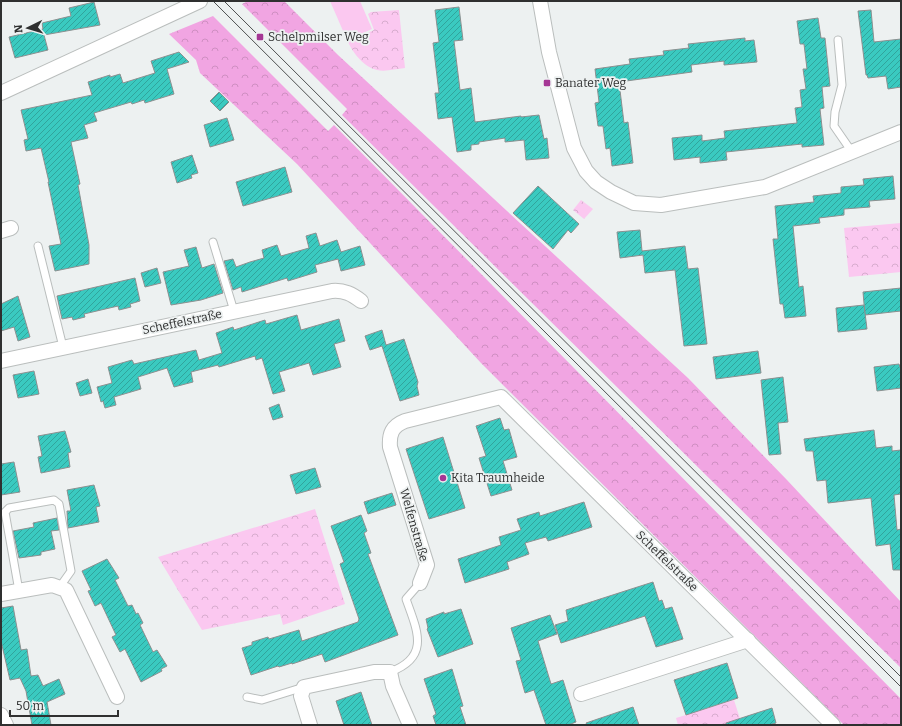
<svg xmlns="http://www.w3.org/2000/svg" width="902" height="726" viewBox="0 0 902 726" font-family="Bitter,serif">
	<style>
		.forest { fill: url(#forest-crowns) }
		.park { fill: url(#park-crowns) }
		.pitch { fill: #fbc8f0 }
		.building { fill: url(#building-hatch); stroke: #8c9090 }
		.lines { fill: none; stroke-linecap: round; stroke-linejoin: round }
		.lane-casing { stroke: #babebd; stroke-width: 9 }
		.street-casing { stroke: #babebd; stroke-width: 16 }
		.lane { stroke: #fff; stroke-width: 7 }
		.street { stroke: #fff; stroke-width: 14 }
		.tram { stroke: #4e5050; stroke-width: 1 }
		.poi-dot { fill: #a53795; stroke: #edf1f1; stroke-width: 1.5 }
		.labels { text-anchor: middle; stroke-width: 3.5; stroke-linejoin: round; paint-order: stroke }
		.poi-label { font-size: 12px; fill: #2f3030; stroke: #edf1f1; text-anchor: start }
		.street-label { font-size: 12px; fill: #2f3030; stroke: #edf1f1 }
	</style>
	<defs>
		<pattern id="forest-crowns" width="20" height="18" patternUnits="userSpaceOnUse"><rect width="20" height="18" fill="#f1a5e2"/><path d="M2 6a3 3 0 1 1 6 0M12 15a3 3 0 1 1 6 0" fill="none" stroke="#cf8ec2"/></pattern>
		<pattern id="park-crowns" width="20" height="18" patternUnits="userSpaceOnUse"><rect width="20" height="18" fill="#fbc8f0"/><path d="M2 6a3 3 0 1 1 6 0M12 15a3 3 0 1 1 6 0" fill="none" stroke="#d7acce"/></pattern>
		<pattern id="building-hatch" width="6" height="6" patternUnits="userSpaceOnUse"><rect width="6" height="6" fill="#3acac0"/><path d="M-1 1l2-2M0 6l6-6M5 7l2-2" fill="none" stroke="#31a49c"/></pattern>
	</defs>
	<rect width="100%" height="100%" fill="#edf1f1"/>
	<g class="forest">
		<polygon points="248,1 284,1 338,55 688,378 787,480 901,602 901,668 342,115 347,109 242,4"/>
		<polygon points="213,16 328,131 334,125 901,699 900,725 844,725 481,363 297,164 200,73 196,60 169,34"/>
	</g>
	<g class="park">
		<path d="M399,10L405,68C396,69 385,72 377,70C364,67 353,53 348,42L374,30L368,14L371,12Z"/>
		<polygon points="581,200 593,209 584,219 573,210"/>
		<polygon points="901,223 901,272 849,277 844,228"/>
		<polygon points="315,509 345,604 283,625 280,614 202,630 158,557"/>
		<polygon points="734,700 742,725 678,725 676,718"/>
	</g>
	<polygon class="pitch" points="330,1 360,1 372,29 347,40"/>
	<g class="building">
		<polygon points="94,2 100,25 44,35 48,50 15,58 9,37 43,29 42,23 71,16 69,8"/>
		<polygon points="459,7 463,40 454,41 460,90 471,88 475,122 521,116 521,117 539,115 544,139 547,138 549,158 526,160 524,140 505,142 505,138 479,142 479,144 471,145 471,150 457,152 452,117 438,119 435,93 439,93 433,43 439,42 435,10"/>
		<polygon points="871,10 874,42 901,39 901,87 888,89 886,76 868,78 867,75 866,75 858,11"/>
		<polygon points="818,18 821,38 825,38 830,86 822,87 824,108 820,109 824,145 802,147 802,144 726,152 727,160 700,163 700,157 674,160 672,138 702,135 702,141 725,138 724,131 797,123 795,108 802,107 800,90 806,89 803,69 807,69 804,44 800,44 797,21"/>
		<polygon points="745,38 745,41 754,40 757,62 724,65 724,61 691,65 692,72 619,82 624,123 628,122 633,163 612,166 610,148 606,149 603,126 598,126 595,103 599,102 595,69 630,64 629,59 664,55 663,51 689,48 688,44"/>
		<polygon points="179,52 189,62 167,69 174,94 145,103 144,100 132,104 131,102 94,113 97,121 84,125 88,138 71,142 80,184 78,185 89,245 89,264 55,271 49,246 61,244 48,182 49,182 41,148 26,151 24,140 28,139 21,110 92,95 88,82 110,75 110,77 120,74 123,83 155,73 151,61"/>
		<polygon points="219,92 229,102 220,111 210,101"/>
		<polygon points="227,118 234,140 210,147 204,125"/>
		<polygon points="192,155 198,173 191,175 192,178 177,183 171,162"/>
		<polygon points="285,167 292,192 243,206 236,182"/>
		<polygon points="893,176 895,199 869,201 870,207 844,209 844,215 819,218 820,223 793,226 799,287 803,286 806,316 785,318 783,304 780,304 773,239 778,239 775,206 814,202 813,196 841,193 841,187 864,185 863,179"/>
		<polygon points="538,186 579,224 571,233 568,230 553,249 513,213"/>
		<polygon points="640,230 642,251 685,246 688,269 698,268 707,344 684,346 675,270 645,273 643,255 620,258 617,232"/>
		<polygon points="316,233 320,246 337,240 341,252 360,246 365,265 341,271 338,259 315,265 317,272 288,281 287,278 242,292 241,287 233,290 224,261 233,259 236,267 250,262 264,258 262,250 277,245 281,256 309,248 306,236"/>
		<polygon points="196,247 202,268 214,264 223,293 201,300 171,305 163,272 189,266 184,250"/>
		<polygon points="157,268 161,283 145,287 141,273"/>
		<polygon points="135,278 140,301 130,304 131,307 119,310 118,306 84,314 85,317 73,320 72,317 62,319 57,296"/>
		<polygon points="901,288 901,311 865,315 863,292"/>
		<polygon points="18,296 30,337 18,341 14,327 1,331 1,304"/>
		<polygon points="864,305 867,329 838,332 836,308"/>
		<polygon points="297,315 301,330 339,319 345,341 334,344 341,367 313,375 309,363 279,372 285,391 273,394 262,358 256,360 255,356 219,367 218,365 191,372 193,382 174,387 167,368 138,377 141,389 114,397 116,405 105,408 103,401 101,402 97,387 112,383 108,367 132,360 134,364 196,350 199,360 222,353 216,333 233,327 234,330 265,320 266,324"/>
		<polygon points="382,330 386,345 404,339 418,382 417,386 419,395 400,401 382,346 370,350 365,336"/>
		<polygon points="758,351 761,373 716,379 713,357"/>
		<polygon points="899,364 901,370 901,388 877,391 874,367"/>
		<polygon points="34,371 39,394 18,398 13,375"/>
		<polygon points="783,377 788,422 778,423 781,454 769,455 761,380"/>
		<polygon points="88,379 92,393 80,396 76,383"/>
		<polygon points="279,404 283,417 273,420 269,408"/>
		<polygon points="500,418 504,430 509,429 517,457 503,461 512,490 491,496 479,458 486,456 476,426"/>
		<polygon points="874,430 876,448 892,446 892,451 901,450 901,494 894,495 897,530 901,529 901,570 893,570 890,544 876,546 871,498 828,503 826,480 817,481 813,451 806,451 804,439"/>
		<polygon points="65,431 71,452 68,453 70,467 41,473 38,457 42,456 38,436"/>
		<polygon points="443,437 465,508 429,519 406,449"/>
		<polygon points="14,462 20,492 1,495 1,464"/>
		<polygon points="315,468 321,487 296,494 290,475"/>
		<polygon points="94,485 100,506 96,507 99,522 68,528 67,511 71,511 67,490"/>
		<polygon points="392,493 396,505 368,514 364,502"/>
		<polygon points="584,502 592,527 548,541 546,537 525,543 529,554 507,562 509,569 465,583 458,559 501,545 499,537 521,530 517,519 539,512 540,516"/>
		<polygon points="361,515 367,531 364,533 371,553 368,554 398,635 325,662 322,654 292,664 292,663 279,667 278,666 251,675 242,648 252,645 252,642 268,637 269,639 299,630 302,641 358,622 359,619 340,564 344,562 331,526"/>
		<polygon points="57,518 59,530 51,531 55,549 41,552 41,555 19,558 13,531 34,527 33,523"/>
		<polygon points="107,559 119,578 115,580 128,606 132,605 136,614 138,613 143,623 140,625 153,652 157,650 167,666 161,669 162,671 141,682 125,649 120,652 112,637 116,635 101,603 95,606 88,591 91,590 82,571"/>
		<polygon points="653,582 659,601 662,600 665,609 672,607 683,639 656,647 645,616 561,643 555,625 568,621 566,610"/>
		<polygon points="13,606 21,650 27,649 31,676 38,675 43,686 59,679 65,694 47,702 51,725 32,725 26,691 20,678 10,680 1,641 1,608"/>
		<polygon points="461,609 473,644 438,657 427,629 428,628 426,619 444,612 444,614"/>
		<polygon points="550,615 557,634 538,641 551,684 563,680 576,722 568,725 546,725 534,690 525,693 516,661 521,660 511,628"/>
		<polygon points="727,663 738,698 686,715 674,680"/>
		<polygon points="452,669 463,706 460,707 466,725 436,725 433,716 436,714 424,679"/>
		<polygon points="361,692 372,725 344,725 336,701"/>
		<polygon points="633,707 639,725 587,725 586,723"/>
		<polygon points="772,708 776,723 769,725 726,725 726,723"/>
	</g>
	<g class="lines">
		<g class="lane-casing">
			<g id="lane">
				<polyline points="838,40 842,85 835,112 834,126 852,152"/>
				<polyline points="213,242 234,311"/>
				<polyline points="38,246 63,347"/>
				<polyline points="19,591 5,512 9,508 54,500 59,504 71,571 59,588"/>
				<path d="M390,672C431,657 417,630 406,599L420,583"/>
				<polyline points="247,697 262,700 304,687"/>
			</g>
		</g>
		<g class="street-casing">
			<g id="street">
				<polyline points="540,1 549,52 574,148 586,171 596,182 611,192 634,203 661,205 765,187 901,132"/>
				<polyline points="1,93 200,1"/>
				<polyline points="1,231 11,228"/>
				<path d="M1,361L332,291C344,290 352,294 361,301"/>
				<path d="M420,583L427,565L390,447C389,434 392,426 405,421L501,397L833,725"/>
				<polyline points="1,594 52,585 66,590 117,697"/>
				<polyline points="581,694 748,640"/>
				<polyline points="1,715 6,725"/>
				<polyline points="310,725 301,696 304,687 374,672 390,672 393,686 410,725"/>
			</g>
		</g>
		<use href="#lane" class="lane"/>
		<use href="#street" class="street"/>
		<g class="tram">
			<polyline points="213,1 901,687"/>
			<polyline points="224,1 901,677"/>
		</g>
	</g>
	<g class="poi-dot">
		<rect x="256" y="33" width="8" height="8" rx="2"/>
		<rect x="543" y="79" width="8" height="8" rx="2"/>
		<circle cx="443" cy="478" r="4"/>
	</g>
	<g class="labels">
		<g class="poi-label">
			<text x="268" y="41">Schelpmilser Weg</text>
			<text x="555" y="87">Banater Weg</text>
			<text x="451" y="482">Kita Traumheide</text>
		</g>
		<g class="street-label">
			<text transform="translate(182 322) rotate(-12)" y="4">Scheffelstraße</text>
			<text transform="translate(414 525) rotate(74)" y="4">Welfenstraße</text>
			<text transform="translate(667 561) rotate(44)" y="4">Scheffelstraße</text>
		</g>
	</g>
	<rect width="902" height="726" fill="none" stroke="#2f3030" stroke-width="4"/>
	<g transform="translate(28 28) rotate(265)" stroke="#edf1f1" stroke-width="3" paint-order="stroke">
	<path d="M0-3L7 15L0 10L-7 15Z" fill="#2f3030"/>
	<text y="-6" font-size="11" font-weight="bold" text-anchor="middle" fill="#2f3030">N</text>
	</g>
	<path d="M10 710v6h108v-6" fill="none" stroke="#2f3030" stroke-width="2"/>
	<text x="16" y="710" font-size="12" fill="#2f3030" stroke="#edf1f1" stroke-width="3" paint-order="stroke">50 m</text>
</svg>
